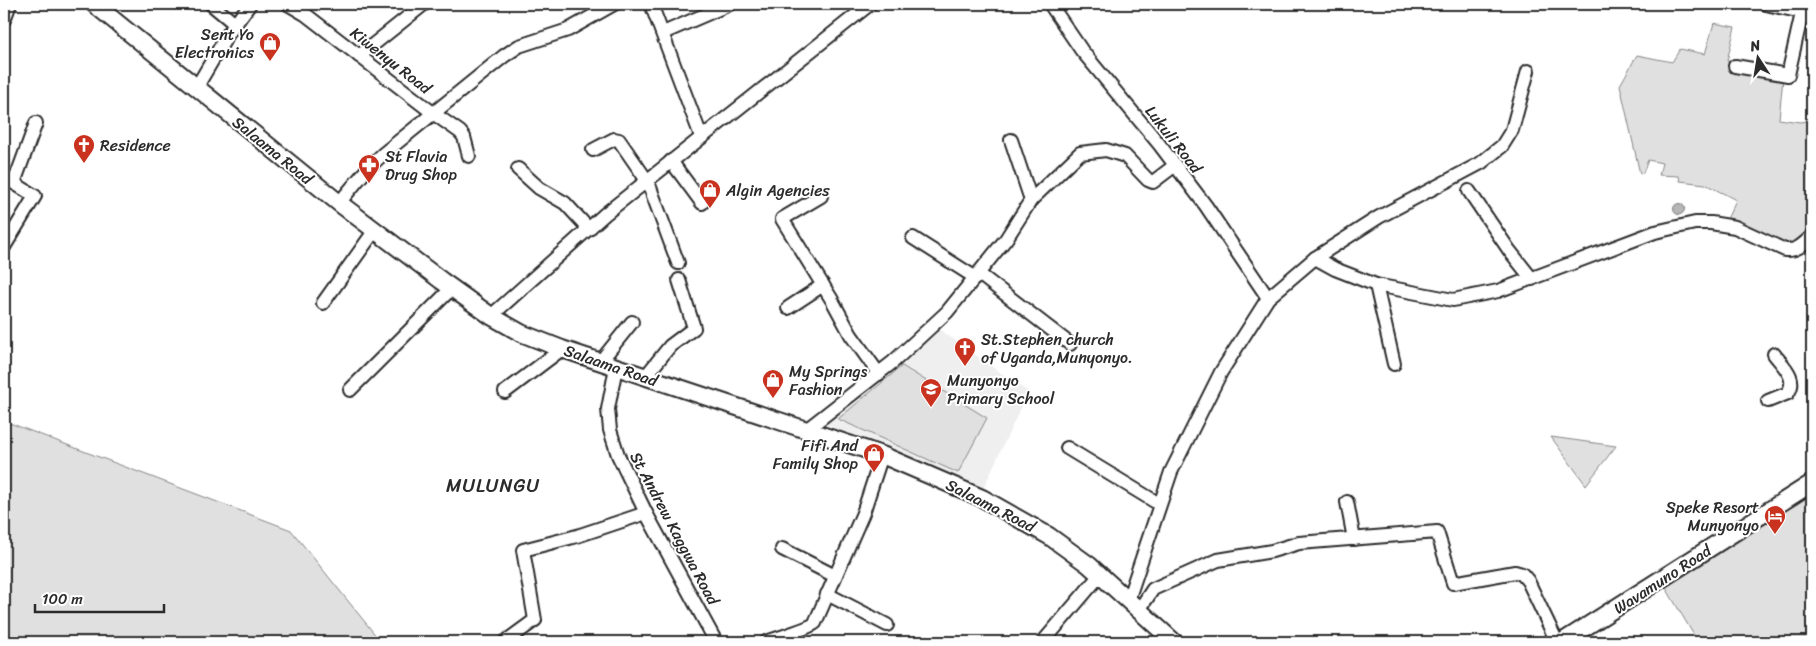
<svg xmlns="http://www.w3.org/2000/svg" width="1816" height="646" viewBox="0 0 1816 646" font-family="Sriracha,sans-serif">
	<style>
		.built { fill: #efefef }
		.green { fill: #e0e0e0; stroke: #868686 }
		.water { fill: #b6b6b6; stroke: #7e7e7e }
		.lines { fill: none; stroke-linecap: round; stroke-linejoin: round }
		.minor-casing { stroke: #2b2b2b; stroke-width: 16 }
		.major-casing { stroke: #2b2b2b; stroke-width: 20 }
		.minor { stroke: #fff; stroke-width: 12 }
		.major { stroke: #fff; stroke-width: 16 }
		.labels { text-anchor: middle; stroke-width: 4; stroke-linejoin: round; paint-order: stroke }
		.poi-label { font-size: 16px; fill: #2b2b2b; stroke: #fff; text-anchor: start }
		.street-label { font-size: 16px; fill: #2b2b2b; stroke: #fff }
		.quarter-label { font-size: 19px; letter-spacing: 1px; fill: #2b2b2b; stroke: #fff }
	</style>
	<rect width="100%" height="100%" fill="#fff"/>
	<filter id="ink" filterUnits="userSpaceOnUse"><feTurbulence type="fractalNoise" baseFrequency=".02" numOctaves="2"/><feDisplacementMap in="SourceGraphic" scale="10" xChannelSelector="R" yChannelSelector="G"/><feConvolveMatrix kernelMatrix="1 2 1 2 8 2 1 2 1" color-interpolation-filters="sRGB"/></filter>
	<g filter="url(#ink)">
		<polygon class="built" points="939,329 1028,392 982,491 823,423"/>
		<g class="green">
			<polygon points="1714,23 1735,27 1727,61 1783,78 1779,119 1800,122 1812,120 1812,230 1799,241 1788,245 1727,219 1736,200 1705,184 1680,181 1679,176 1659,175 1662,163 1648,160 1643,173 1640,174 1620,85 1637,55 1672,62 1680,49 1705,54"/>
			<polygon points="902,366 987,418 958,473 838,419"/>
			<polygon points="7,422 291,530 381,642 4,642 4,423"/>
			<polygon points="1551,437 1616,446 1586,485"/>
			<polygon points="1812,488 1812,642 1698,642 1663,583"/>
		</g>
		<circle class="water" cx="1679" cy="209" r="5.5"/>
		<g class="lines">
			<g class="minor-casing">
				<g id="minor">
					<polyline points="211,4 235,24"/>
					<polyline points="288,4 305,14 433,113 460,132 464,137 469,156"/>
					<polyline points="651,4 701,136"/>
					<polyline points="1050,4 1082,51 1159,144 1206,206 1268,298"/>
					<polyline points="1766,4 1802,12"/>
					<polyline points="4,20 10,4"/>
					<polyline points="663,33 730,4"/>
					<polyline points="359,56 424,4"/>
					<polyline points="1735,66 1788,75 1804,4"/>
					<polyline points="196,88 228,34 250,4"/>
					<polyline points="1011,140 1031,200"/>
					<polyline points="593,150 614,139 619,140 648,182 678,263"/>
					<polyline points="671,161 702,203"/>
					<polyline points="518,169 539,188 565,203 589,229"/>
					<polyline points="4,177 35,196 4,247"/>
					<polyline points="14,183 36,123"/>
					<polyline points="1469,191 1509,250 1532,279"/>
					<polyline points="821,196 782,219 832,300 851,335 879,374"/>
					<polyline points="339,203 368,168 383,154 504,56 519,46 568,30 614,4"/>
					<polyline points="913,238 976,278"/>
					<path d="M1315,258L1335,269L1376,285L1453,300L1498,291L1655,232L1695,223H1711L1735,227L1785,250C1798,251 1803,244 1812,236"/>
					<polyline points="979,274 1070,344"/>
					<polyline points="1376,285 1394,364"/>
					<polyline points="323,303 375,230"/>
					<polyline points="788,308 823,285"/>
					<polyline points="491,316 605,214 870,4"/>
					<polyline points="600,362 632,322"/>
					<polyline points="616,367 608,409 610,430 618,455 646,513 716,642"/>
					<polyline points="645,377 670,346 694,328 679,280"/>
					<polyline points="350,390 452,288"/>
					<polyline points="505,392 562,349"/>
					<path d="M1768,401L1788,393C1798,378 1783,366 1774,354"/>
					<polyline points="806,430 893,362 947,312 1006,239 1031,200 1080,153 1106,150 1125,156 1148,180 1153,182 1174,166"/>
					<polyline points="1067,448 1159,504"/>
					<polyline points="1347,502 1354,539"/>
					<polyline points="782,549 835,576"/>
					<polyline points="827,594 887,625"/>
					<polyline points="1128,600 1171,472 1221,372 1268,298 1315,258 1379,217 1481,163 1502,146 1512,130 1528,71"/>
					<polyline points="1139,610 1153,589 1218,560 1272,551 1299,543 1437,532 1453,583 1515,572 1522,574 1528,581 1557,642"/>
					<polyline points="505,642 535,620 523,550 577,536 646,513"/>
					<path d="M766,642C775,639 812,627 815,623L863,513L882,455"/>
					<polyline points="1043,642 1100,575"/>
				</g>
			</g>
			<g class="major-casing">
				<g id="major">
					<polyline points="94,4 339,203 442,281 491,316 521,333 562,349 882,455 982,498 1049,536 1089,565 1174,642"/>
					<polyline points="1562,642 1812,483"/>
				</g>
			</g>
			<use href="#minor" class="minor"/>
			<use href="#major" class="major"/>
		</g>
	</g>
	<defs>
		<g id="shop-pin" transform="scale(1.125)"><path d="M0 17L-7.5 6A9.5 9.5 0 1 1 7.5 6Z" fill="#c8321e" stroke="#fff"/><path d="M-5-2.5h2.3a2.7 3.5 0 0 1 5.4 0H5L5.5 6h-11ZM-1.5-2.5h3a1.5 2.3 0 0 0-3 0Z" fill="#fff"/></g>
		<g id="church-pin" transform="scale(1.125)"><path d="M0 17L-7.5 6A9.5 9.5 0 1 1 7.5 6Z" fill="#c8321e" stroke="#fff"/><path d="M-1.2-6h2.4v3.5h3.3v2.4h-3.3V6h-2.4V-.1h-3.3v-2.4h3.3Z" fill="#fff"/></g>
		<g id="pharmacy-pin" transform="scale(1.125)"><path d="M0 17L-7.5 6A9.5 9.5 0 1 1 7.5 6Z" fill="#c8321e" stroke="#fff"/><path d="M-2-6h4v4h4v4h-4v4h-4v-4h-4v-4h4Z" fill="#fff"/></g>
		<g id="school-pin" transform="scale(1.125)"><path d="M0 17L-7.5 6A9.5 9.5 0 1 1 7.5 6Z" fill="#c8321e" stroke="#fff"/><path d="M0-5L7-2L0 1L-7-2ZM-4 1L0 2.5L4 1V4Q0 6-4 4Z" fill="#fff"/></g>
		<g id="hotel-pin" transform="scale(1.125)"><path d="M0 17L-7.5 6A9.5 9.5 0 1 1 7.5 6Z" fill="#c8321e" stroke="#fff"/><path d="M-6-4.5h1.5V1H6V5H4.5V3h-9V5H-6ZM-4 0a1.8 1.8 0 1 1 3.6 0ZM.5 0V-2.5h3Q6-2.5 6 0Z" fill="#fff"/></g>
	</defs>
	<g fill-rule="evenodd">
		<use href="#shop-pin" x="270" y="43"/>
		<use href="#church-pin" x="84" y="145"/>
		<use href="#pharmacy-pin" x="369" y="165"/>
		<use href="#shop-pin" x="710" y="190"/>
		<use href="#church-pin" x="965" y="348"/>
		<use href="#shop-pin" x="773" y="380"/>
		<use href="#school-pin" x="931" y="389"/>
		<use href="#shop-pin" x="874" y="454"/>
		<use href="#hotel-pin" x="1775" y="516"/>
	</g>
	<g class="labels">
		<g class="poi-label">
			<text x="254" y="40" text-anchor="end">Sent Yo<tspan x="254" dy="18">Electronics</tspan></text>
			<text x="100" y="151">Residence</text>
			<text x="385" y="162">St Flavia<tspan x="385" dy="18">Drug Shop</tspan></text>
			<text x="726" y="196">Algin Agencies</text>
			<text x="981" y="345">St.Stephen church<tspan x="981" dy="18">of Uganda,Munyonyo.</tspan></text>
			<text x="789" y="377">My Springs<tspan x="789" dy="18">Fashion</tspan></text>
			<text x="947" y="386">Munyonyo<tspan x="947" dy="18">Primary School</tspan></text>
			<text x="858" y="451" text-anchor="end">Fifi And<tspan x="858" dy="18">Family Shop</tspan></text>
			<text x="1759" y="513" text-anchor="end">Speke Resort<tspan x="1759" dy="18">Munyonyo</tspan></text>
		</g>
		<g class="street-label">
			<text transform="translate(391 60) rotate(38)" y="6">Kiwenyu Road</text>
			<text transform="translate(1174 139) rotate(52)" y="6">Lukuli Road</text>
			<text transform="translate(273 150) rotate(39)" y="6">Salaama Road</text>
			<text transform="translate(611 365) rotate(19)" y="6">Salaama Road</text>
			<text transform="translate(991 505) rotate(27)" y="6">Salaama Road</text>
			<text transform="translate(675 528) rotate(62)" y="6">St Andrew Kaggwa Road</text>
			<text transform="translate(1662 579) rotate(-33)" y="6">Wavamuno Road</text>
		</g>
		<g class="quarter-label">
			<text x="493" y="492">MULUNGU</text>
		</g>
	</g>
	<rect width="1816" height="646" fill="none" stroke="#fff" stroke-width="20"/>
	<rect x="10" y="10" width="1796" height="626" fill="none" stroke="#2b2b2b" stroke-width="2" filter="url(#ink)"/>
	<g transform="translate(1758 58) rotate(348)" stroke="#ffffff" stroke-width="4" paint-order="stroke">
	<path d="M0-4L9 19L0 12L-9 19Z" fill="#2b2b2b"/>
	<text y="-8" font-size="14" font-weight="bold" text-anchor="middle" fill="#2b2b2b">N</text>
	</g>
	<path d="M35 604v8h129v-8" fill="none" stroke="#2b2b2b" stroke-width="2.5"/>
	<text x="42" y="604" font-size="15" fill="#2b2b2b" stroke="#ffffff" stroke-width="4" paint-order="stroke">100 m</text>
</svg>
